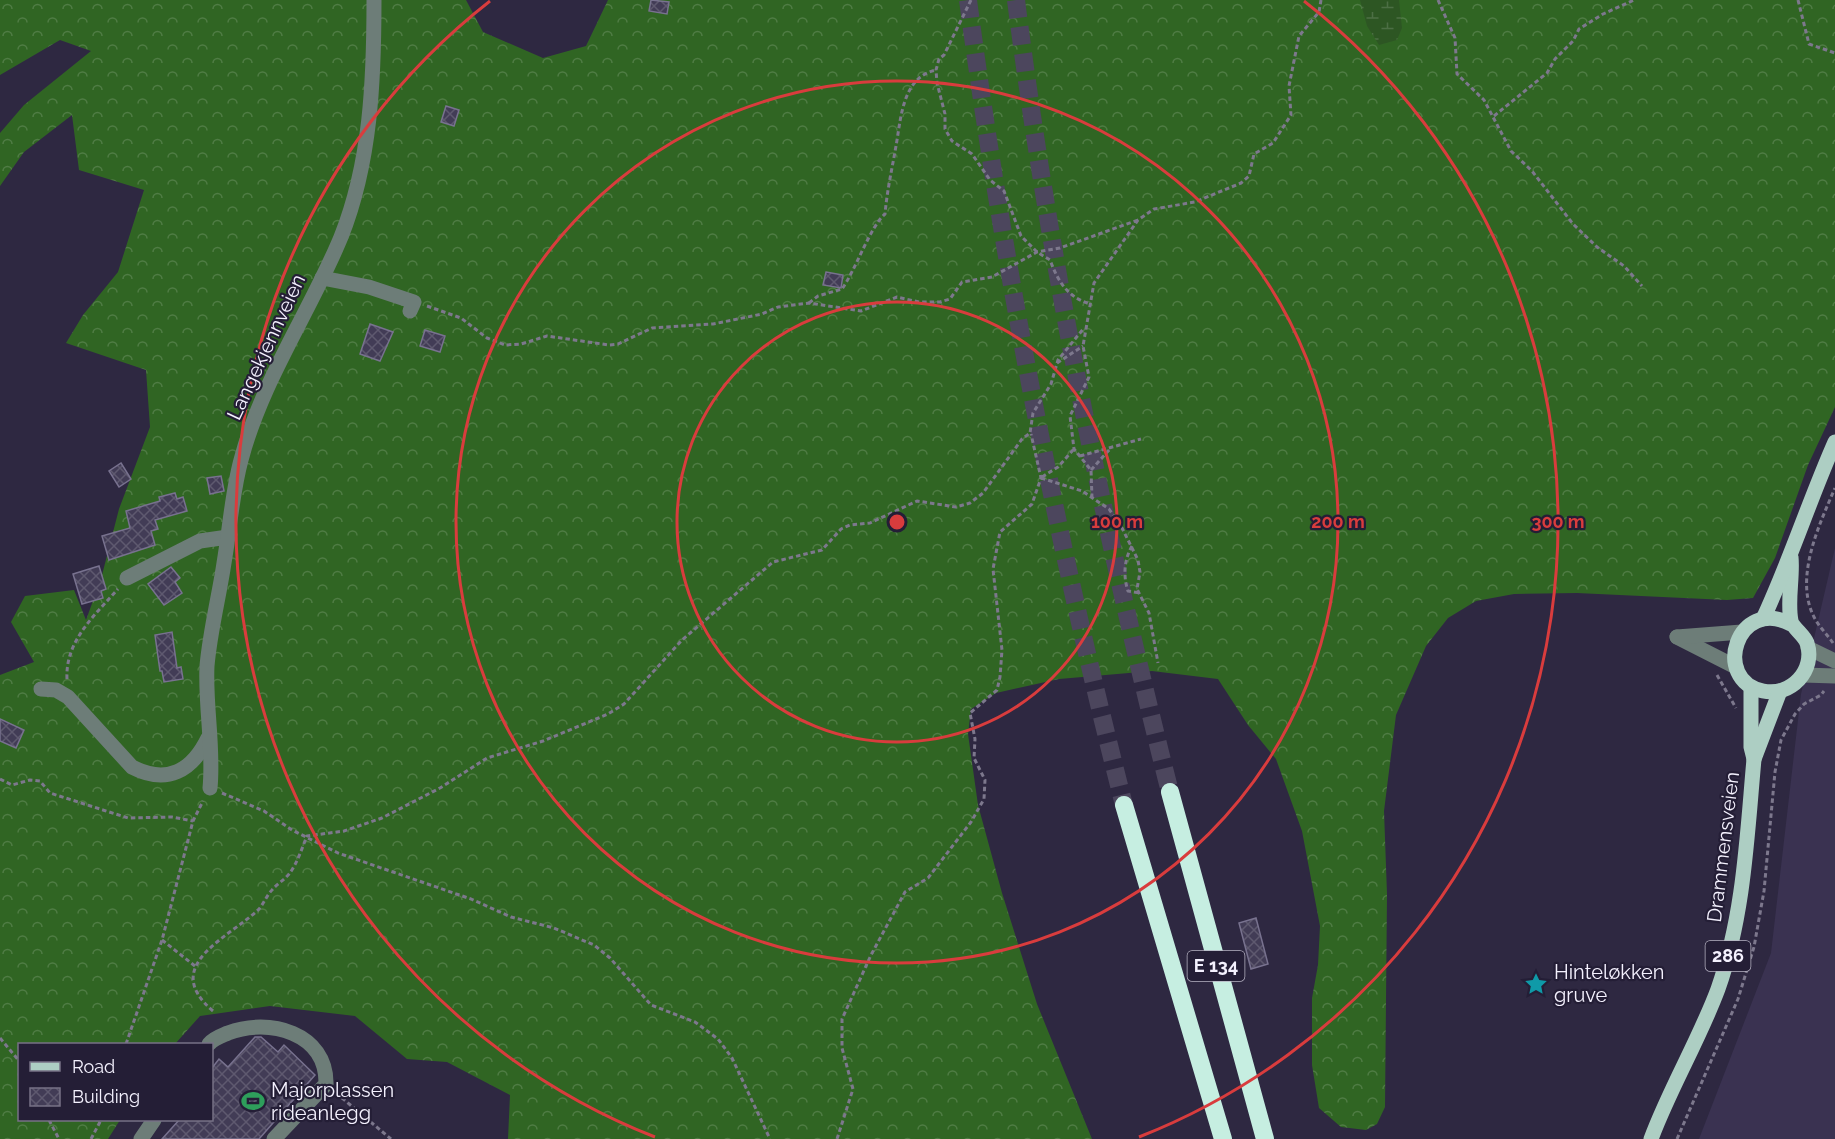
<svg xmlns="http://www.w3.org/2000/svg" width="1835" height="1139" viewBox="0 0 1835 1139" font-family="Raleway,sans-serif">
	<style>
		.built { fill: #3a3251 }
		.forest { fill: url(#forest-crowns) }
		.wetland { fill: url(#wetland-marsh) }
		.building { fill: url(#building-cross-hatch); stroke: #78728f; stroke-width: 1.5 }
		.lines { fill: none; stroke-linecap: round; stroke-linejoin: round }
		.highway-tunnel { stroke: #4c465d; stroke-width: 18; stroke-dasharray: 18 9; stroke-linecap: butt }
		.path { stroke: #7d788d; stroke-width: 3; stroke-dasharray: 4.5 3; stroke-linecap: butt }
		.minor { stroke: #6d7d78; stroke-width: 15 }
		.major { stroke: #adcec3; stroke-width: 15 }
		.highway { stroke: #c6eee1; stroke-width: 18 }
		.ring { fill: none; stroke: #d93c3d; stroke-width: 3 }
		.labels { text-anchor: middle; stroke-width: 4.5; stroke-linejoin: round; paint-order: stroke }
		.shield { fill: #241e36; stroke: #b6b2c2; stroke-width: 1.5 }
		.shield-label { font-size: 18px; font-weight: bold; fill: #f4f1fe }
		.street-label { font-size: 20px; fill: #f4f1fe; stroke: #241e36 }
		.poi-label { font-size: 20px; fill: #f4f1fe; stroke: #241e36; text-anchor: start }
		.centre { fill: #d93c3d; stroke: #241e36; stroke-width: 3 }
		.ring-label { font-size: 18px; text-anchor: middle; font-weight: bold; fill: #d93c3d; stroke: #241e36; stroke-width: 4.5; stroke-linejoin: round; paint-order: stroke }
	</style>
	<defs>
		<pattern id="forest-crowns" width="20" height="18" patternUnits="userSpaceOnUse" patternTransform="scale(1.5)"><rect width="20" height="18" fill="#306523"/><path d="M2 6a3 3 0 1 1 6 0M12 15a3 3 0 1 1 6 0" fill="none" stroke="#4f7c44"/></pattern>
		<pattern id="wetland-marsh" width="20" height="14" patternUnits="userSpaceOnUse" patternTransform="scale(1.5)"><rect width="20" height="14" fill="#2d5623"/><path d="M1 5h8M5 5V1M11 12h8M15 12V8" fill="none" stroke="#4c6f44"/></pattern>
		<pattern id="building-cross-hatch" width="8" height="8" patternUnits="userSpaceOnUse" patternTransform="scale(1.5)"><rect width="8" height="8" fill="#423c56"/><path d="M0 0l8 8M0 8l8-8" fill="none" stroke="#5e596f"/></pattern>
	</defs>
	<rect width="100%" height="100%" fill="#2e2841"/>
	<polygon class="built" points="1835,548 1835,1139 1699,1139 1771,953 1801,694"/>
	<polygon class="forest" points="0,0 466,0 483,32 543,58 586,46 608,0 1835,0 1835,407 1808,465 1775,558 1753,598 1727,600 1577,593 1514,594 1476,601 1448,618 1426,646 1396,715 1384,811 1387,894 1385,1107 1377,1124 1366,1130 1341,1127 1319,1108 1312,1065 1312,998 1318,965 1320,926 1302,831 1276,759 1248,725 1218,679 1152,671 1059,679 996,693 971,709 968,734 978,805 1002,893 1037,1004 1092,1139 508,1139 510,1095 447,1062 407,1059 355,1016 270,1006 200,1016 175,1044 20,1044 20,1120 120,1120 108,1139 0,1139 0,675 34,662 11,622 25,596 74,590 86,620 101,579 119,509 150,427 146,370 66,343 83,315 118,272 144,190 79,170 72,115 24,152 0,186 0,133 24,105 91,51 60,40 0,75"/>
	<polygon class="wetland" points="1360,0 1399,0 1402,28 1397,40 1379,45 1367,26"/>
	<g class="building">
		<polygon points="651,0 669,2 667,14 649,11"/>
		<polygon points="446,106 459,110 454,126 441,122"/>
		<polygon points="826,272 843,275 841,288 823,285"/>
		<polygon points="370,324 393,332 380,361 360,354"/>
		<polygon points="425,330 445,336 440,352 420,346"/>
		<polygon points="121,463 131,479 119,487 109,471"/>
		<polygon points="221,476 224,491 210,494 207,478"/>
		<polygon points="175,493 177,499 183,497 187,511 155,520 158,529 151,531 155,545 109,560 102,536 130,528 126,511 160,501 159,497"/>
		<polygon points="99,566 106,589 101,591 103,598 82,604 73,574"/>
		<polygon points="171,567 180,578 175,582 182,593 164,605 148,584"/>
		<polygon points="172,632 177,668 181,667 183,679 164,682 162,671 160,671 155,635"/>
		<polygon points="0,719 24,730 16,748 0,741"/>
		<polygon points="1256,918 1268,964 1251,969 1239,923"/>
		<polygon points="255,1037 261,1037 278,1052 284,1045 315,1075 259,1139 162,1139 180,1119 212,1119 212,1068 219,1059 228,1067"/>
	</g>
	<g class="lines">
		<g class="highway-tunnel">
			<path d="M968,0C1004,271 1056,539 1124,805"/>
			<path d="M1016,0C1050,267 1104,531 1170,792"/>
		</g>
		<g class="path">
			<path d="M971,0L944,55L939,59L936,70L937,83L945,114V129L952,141L972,154L990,180L1004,191L1021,236L1037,252L1050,260C1058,281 1067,297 1090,304"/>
			<polyline points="1438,0 1455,38 1457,74 1484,100 1511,151 1532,171 1573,224 1597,247 1624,266 1642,286"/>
			<polyline points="1798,0 1809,44 1835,53"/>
			<polyline points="1494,116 1547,73 1555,59 1573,41 1579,29 1603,14 1634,0"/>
			<path d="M809,303L818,296L842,289C856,269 870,227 885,214C887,191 892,169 896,146C901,119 902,77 936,70"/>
			<polyline points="427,306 461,318 487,338 505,345 521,344 547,336 609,345 618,344 652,328 713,324 762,314 778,307 809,303 861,311 897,297 919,302 940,302 950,299 962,282 992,277 1037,252 1060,248 1138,220"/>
			<polyline points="1057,363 1083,346"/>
			<polyline points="1080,456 1141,439"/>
			<polyline points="1091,470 1110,449"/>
			<polyline points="1042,477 1058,467 1074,449"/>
			<polyline points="1041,478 1082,491 1109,509 1122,528 1138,560 1140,572 1137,589 1149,613 1158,663"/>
			<polyline points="1092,498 1091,470 1074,449 1070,416 1089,377 1083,346 1094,283 1138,220 1154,209 1195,202 1241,183 1249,176 1254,154 1273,143 1291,115 1289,86 1299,36 1319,12 1321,0"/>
			<path d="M1132,546C1124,560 1123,576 1128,591L1139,593"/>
			<path d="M1833,643C1827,634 1819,627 1814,617C1794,578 1819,525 1835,488"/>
			<polyline points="1717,675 1736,708"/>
			<path d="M67,679C65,641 95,615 118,589"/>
			<polyline points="0,779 12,785 30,780 40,781 50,793 128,818 172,817 193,821"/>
			<polyline points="222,793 264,811 292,830 338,853 471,899 511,917 554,928 594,945 610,958 651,1005 695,1022 718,1039 732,1058 770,1139"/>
			<polyline points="162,940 195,966"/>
			<path d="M213,1011C159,965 229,938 259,909C264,903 267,895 272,890C277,884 284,880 289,874C297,864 302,848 307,836L344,831L382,818L440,788L487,758L543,741L608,714L624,704L682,640L773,562L822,550L841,529L850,525L870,523L917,501L956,507L970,503L983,493L1022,439L1030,433L1033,413L1051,384L1058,360L1084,328"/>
			<polyline points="0,1038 20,1062"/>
			<polyline points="126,1044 162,940 193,821 203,801"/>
			<polyline points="336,1093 391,1139"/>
			<polyline points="49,1120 59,1139"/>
			<polyline points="91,1139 101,1120"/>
			<polyline points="837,1139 853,1089 842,1048 842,1019 871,955 905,892 928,878 971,822 984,799 985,780 974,758 975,739 970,713 997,690 1000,677 1002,650 993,569 1000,532 1032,504 1041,478 1031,434"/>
			<polyline points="1677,1139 1738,999 1754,947 1764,891 1775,772 1781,740 1795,714 1804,704 1821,695 1824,691"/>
		</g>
		<g class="minor">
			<polyline points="322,278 369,287 414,302 410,311"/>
			<polyline points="127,578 200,541 228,537"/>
			<polyline points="1677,637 1736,667"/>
			<polyline points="1677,637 1742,632"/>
			<polyline points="1808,648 1835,661"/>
			<polyline points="1803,675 1835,676"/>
			<path d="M41,689L56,690L68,697L132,767C167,785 192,771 208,738"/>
			<path d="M210,788C214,747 205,706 207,666C210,631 219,597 224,563C230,528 232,493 241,460C262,380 310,312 341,237C371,162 374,79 374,0"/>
			<path d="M209,1044C214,1038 221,1036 228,1033C269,1017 327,1033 326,1084L274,1139"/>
			<polyline points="141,1139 154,1120"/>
		</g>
		<g class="major">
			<path d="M1791,557C1793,577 1787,601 1791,621C1793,628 1804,635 1807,643C1816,670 1791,697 1763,691C1711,680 1737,596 1791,624"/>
			<path d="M1763,619C1790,561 1809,501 1835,442"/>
			<polyline points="1754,759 1780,691"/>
			<path d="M1651,1139C1670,1088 1699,1040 1718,989C1744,915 1747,836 1754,759L1751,747V687"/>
		</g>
		<g class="highway">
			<polyline points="1170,792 1265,1139"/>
			<polyline points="1124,805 1223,1139"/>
		</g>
	</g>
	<g class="ring">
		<circle cx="897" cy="522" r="220"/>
		<circle cx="897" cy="522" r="441"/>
		<path d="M655 1137A661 661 0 0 1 490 1M1304 1A661 661 0 0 1 1139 1137"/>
	</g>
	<defs>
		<g id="sight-bare" transform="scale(1.8)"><path d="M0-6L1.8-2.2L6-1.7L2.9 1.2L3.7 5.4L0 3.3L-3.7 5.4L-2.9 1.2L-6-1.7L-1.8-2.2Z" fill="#0f9aa8" stroke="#241e36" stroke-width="2.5" paint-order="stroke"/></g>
		<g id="stadium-bare" transform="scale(1.8)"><path d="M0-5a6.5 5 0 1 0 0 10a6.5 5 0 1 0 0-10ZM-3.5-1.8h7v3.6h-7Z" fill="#2e9e5b" stroke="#241e36" stroke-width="2.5" paint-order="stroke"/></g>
	</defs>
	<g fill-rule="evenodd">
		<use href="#sight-bare" x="1536" y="984"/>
		<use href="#stadium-bare" x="253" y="1101"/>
	</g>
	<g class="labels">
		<g class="shield">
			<rect x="1705.5" y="941" width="45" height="30" rx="4.5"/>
			<rect x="1187.5" y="951" width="57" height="30" rx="4.5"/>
		</g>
		<g class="shield-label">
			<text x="1728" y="962">286</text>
			<text x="1216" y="972">E 134</text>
		</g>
		<g class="street-label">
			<text transform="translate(266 347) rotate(-65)" y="7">Langekjennveien</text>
			<text transform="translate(1723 847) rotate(-83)" y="7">Drammensveien</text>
		</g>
		<g class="poi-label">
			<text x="1554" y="979">Hinteløkken<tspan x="1554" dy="23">gruve</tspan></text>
			<text x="271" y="1097">Majorplassen<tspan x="271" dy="23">rideanlegg</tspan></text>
		</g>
	</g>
	<circle cx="897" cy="522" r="9" class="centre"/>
	<g class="ring-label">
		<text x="1117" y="528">100 m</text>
		<text x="1338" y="528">200 m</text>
		<text x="1558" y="528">300 m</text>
	</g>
	<rect x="18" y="1043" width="195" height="78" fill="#241e36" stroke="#777286" stroke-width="1.5"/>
	<rect x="30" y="1062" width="30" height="9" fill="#adcec3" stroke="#777286" stroke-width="1.5"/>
	<text x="72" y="1073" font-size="18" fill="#f4f1fe">Road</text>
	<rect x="30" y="1088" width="30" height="18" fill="url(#building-cross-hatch)" stroke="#777286" stroke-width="1.5"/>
	<text x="72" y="1103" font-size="18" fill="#f4f1fe">Building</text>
</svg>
